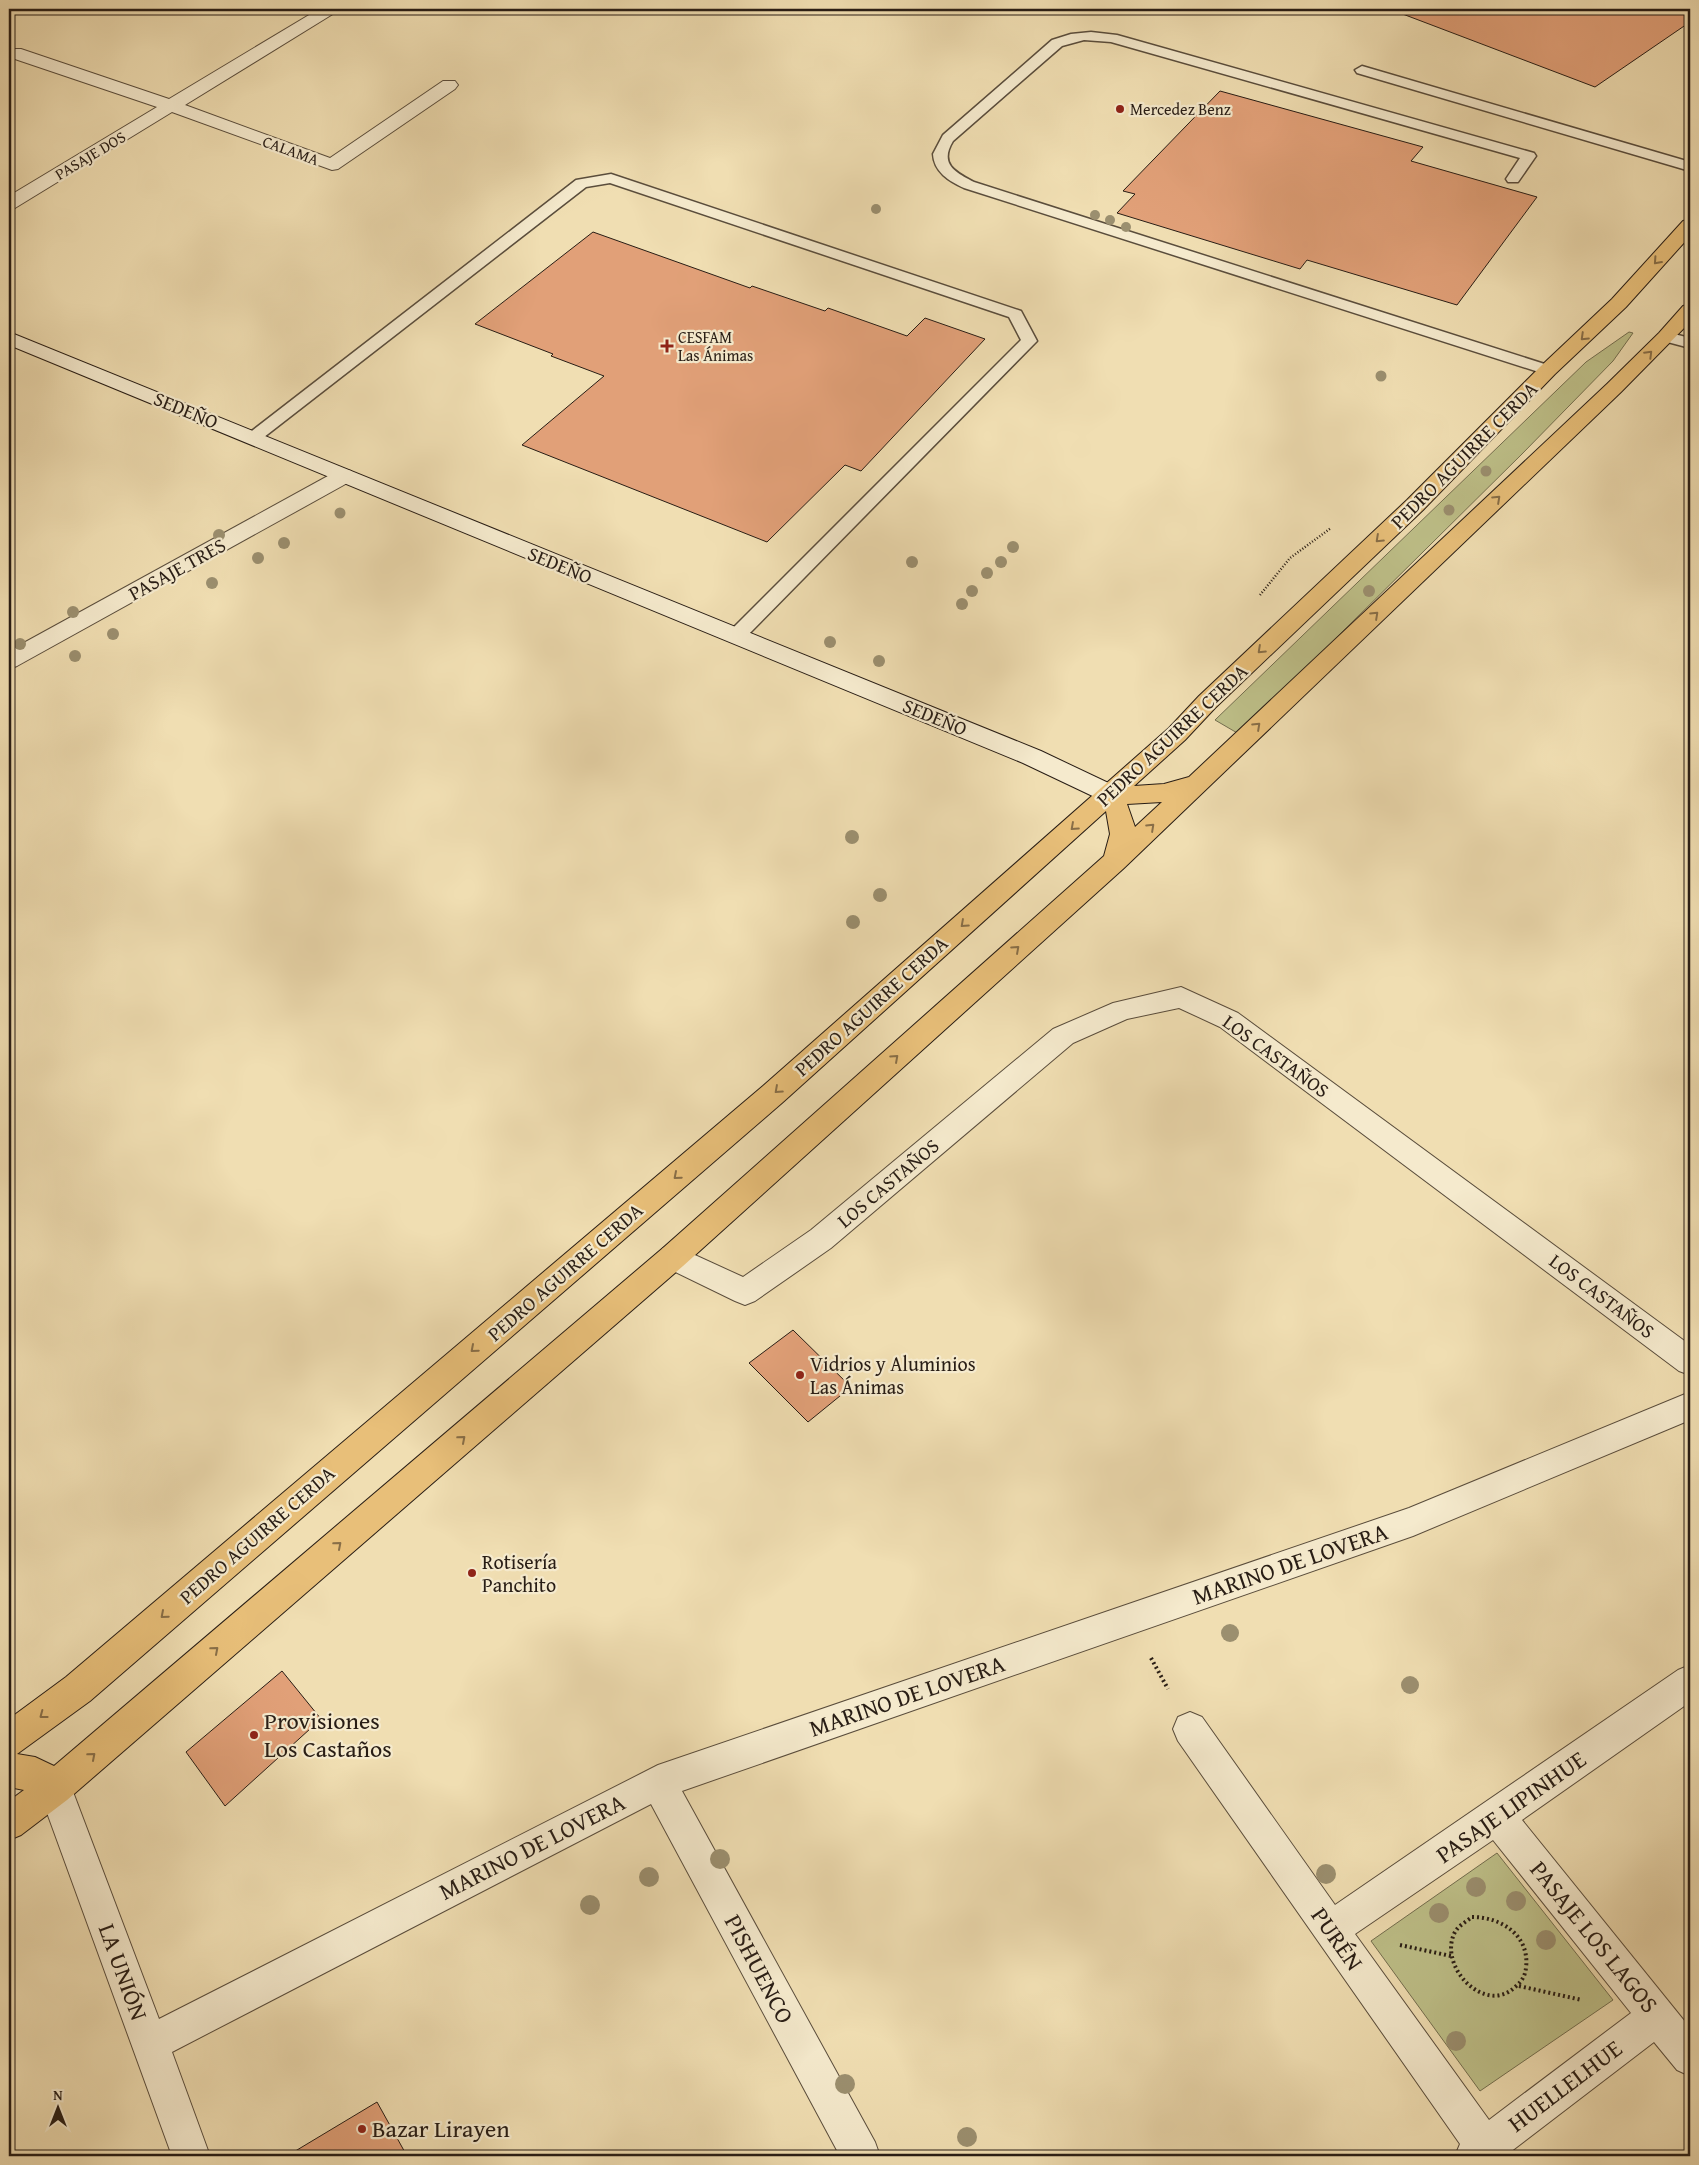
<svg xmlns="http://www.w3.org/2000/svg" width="1699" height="2165" viewBox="0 0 1699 2165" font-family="'Gentium Book Plus',serif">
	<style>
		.green { fill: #bec089; stroke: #736e4f }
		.building { fill: #e1a078; stroke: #281d15 }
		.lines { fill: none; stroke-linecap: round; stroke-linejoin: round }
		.lane-casing { stroke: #5a4d3c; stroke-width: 3 }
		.street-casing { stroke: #5a4d3c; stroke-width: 2 }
		.secondary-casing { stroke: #281d15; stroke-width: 2 }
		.highway-casing { stroke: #281d15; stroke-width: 2 }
		.path-far1 { stroke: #281d15; stroke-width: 2.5; stroke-dasharray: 1 2; stroke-linecap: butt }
		.path { stroke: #281d15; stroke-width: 4; stroke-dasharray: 2 3; stroke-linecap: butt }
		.lane { fill: #f5eacd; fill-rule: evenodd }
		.street { fill: #f5eacd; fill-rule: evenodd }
		.secondary { fill: #f5eacd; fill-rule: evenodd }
		.highway { fill: #e8bf79; fill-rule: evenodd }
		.tree { fill: #9b8f6f }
		.oneway { stroke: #886e47 }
		.poi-dot { fill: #8f2418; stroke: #f5eacd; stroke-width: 2 }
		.labels { text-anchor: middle; stroke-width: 4.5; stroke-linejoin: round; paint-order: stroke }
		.far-poi-label { font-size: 16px; fill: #281d15; stroke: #f5eacd; text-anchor: start }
		.far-street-label { font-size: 16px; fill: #281d15; stroke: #f5eacd }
		.street-label { font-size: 20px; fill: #281d15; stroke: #f5eacd }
		.poi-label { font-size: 20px; fill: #281d15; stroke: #f5eacd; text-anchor: start }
		.near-street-label { font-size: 24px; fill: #281d15; stroke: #f5eacd }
		.near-poi-label { font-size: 24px; fill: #281d15; stroke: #f5eacd; text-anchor: start }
	</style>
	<rect width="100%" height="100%" fill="#f0deb2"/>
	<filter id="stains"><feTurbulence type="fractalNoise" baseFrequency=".004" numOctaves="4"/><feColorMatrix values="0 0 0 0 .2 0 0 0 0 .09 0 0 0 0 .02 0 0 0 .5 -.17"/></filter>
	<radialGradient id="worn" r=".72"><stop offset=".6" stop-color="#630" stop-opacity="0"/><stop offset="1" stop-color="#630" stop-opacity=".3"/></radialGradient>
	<g class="green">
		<polygon points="1629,332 1633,333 1613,361 1522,454 1239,734 1215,720 1586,362"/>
		<polygon points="1497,1853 1613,2000 1480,2091 1371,1941"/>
	</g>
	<g class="building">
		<polygon points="1401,9 1690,9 1690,22 1595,87 1400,13"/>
		<polygon points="1220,91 1423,147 1411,161 1537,197 1457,305 1307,260 1300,269 1117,213 1135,194 1123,191"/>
		<polygon points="593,232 750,288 752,286 825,311 828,308 907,336 925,318 985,339 861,471 845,465 767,542 522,445 604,376 551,356 553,354 475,324"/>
		<polygon points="793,1330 851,1387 808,1422 749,1363"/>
		<polygon points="282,1671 321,1719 225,1806 186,1752"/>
		<polygon points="377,2102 407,2156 287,2156"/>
	</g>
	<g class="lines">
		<g class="lane-casing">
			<g id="lane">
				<path d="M1091,32L1117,35L1534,153L1536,156L1518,182H1508L1506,179L1520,158L1111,42L1084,40L1062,46L953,141C939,164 955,172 974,182L1554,367L1556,370L1554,373H1542L964,188C949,181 934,172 933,154L943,135L1052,40L1071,34Z"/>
				<polygon points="1362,66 1690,162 1690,171 1357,73 1355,70"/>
				<polygon points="611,174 1021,311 1037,341 743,640 736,642 729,640 727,636 729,632 1021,340 1009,317 610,183 586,187 259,441 247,441 244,437 576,180"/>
				<polygon points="1666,332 1690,338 1690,348 1660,340 1658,337 1660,334"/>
			</g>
		</g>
		<g class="street-casing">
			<g id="street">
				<polygon points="319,9 338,9 336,12 185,105 330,158 443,81 455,81 458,85 455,89 338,169 332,170 172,112 15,208 9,209 9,196 157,107 9,57 9,49 21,49 169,99"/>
				<polygon points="344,469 351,471 355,476 351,481 17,666 9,669 9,651 337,471"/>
				<polygon points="1181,987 1238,1013 1690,1345 1690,1375 1679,1371 1220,1027 1179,1008 1127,1019 1073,1043 831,1248 755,1301 745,1305 735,1301 663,1266 658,1257 663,1248 673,1245 743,1277 811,1230 1053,1029 1113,1003"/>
				<polygon points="1690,1392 1690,1420 1413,1536 682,1791 875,2142 880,2156 840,2156 651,1804 172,2052 210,2156 172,2156 38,1788 43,1776 55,1771 67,1776 159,2019 658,1765 1409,1508"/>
				<path d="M1690,1665V1702L1522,1820L1690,2028V2076L1677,2070L1654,2042L1505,2156H1455L1460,2144L1178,1741L1173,1729L1178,1717L1190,1712L1202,1717L1335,1905L1678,1670ZM1493,1840L1631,2013L1489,2120L1355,1934Z"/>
			</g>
		</g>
		<g class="secondary-casing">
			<polygon id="secondary" points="9,332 1041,751 1119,788 1122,794 1119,800 1110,803 1101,800 1023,763 9,345"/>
		</g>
		<g class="highway-casing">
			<path id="highway" d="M1690,219V236L1626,307L1555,374L1423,510L1215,708L1185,740L1134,786L1164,784L1189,777L1607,384L1659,333L1683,306L1690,304V322L1621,392L1124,868L683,1266L67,1800L21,1835L9,1840V1801L24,1790L9,1787V1719L66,1677L763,1086L1169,728L1199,696L1407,500L1541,366L1612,299L1683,221ZM1162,802L1135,827L1127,804ZM1106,811L1110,834L1104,856L663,1248L54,1766L35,1757L17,1754L90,1701L783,1102Z"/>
		</g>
		<polyline class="path-far1" points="1260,595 1290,558 1331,528"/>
		<g class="path">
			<polyline points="1151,1658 1168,1689"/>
			<path d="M1472,1917C1501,1917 1530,1935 1526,1968C1525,1976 1522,1981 1515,1987C1485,2016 1437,1966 1455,1932C1458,1926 1467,1921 1472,1917Z"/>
			<polyline points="1400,1945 1451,1956"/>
			<polyline points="1519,1986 1582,2000"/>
		</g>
		<use href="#lane" class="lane"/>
		<use href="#street" class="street"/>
		<use href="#secondary" class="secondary"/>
		<use href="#highway" class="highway"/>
	</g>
	<g class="tree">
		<circle cx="876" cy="209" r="5"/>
		<circle cx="1095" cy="215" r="5"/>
		<circle cx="1110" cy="220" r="5"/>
		<circle cx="1126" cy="227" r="5"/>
		<circle cx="1381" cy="376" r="5.5"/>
		<circle cx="1486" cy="471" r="5.5"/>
		<circle cx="1449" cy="510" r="5.5"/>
		<circle cx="340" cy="513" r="5.5"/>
		<circle cx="219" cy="535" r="6"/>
		<circle cx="284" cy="543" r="6"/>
		<circle cx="1013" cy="547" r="6"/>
		<circle cx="258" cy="558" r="6"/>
		<circle cx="912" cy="562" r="6"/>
		<circle cx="1001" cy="562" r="6"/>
		<circle cx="987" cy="573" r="6"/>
		<circle cx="212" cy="583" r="6"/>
		<circle cx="972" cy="591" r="6"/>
		<circle cx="1369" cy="591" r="6"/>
		<circle cx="962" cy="604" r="6"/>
		<circle cx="73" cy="612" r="6"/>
		<circle cx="113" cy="634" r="6"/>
		<circle cx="830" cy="642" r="6"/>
		<circle cx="20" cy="644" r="6"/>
		<circle cx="75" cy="656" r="6"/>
		<circle cx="879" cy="661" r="6"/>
		<circle cx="852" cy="837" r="7"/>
		<circle cx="880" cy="895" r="7"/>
		<circle cx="853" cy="922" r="7"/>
		<circle cx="1230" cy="1633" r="9"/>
		<circle cx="1410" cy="1685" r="9"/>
		<circle cx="720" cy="1859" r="10"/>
		<circle cx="1326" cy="1874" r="10"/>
		<circle cx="649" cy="1877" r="10"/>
		<circle cx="1476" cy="1887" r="10"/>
		<circle cx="1516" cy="1901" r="10"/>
		<circle cx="590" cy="1905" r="10"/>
		<circle cx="1439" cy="1913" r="10"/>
		<circle cx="1546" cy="1940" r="10"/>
		<circle cx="1456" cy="2041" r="10"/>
		<circle cx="845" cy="2084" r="10"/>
		<circle cx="967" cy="2137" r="10"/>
	</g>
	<defs><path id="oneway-chevron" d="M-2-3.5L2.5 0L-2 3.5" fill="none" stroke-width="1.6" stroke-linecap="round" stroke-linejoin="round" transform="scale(1.25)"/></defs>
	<g class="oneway">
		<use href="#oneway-chevron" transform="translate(1657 261) rotate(132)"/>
		<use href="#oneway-chevron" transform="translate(1584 337) rotate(136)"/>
		<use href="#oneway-chevron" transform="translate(1649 354) rotate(-45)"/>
		<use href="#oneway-chevron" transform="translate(1497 499) rotate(-43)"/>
		<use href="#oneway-chevron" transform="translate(1379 539) rotate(137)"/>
		<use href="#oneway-chevron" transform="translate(1375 615) rotate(-43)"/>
		<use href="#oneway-chevron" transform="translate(1261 650) rotate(137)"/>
		<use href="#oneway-chevron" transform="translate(1257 726) rotate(-43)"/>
		<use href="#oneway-chevron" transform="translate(1074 827) rotate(138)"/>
		<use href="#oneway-chevron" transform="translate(1151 827) rotate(-43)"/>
		<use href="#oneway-chevron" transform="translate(964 924) rotate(138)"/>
		<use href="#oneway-chevron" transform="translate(1016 949) rotate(-42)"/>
		<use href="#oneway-chevron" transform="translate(895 1058) rotate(-42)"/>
		<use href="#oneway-chevron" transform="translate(778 1090) rotate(138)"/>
		<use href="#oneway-chevron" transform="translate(677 1176) rotate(139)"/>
		<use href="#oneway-chevron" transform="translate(474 1349) rotate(139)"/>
		<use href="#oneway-chevron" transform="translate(462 1439) rotate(-41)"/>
		<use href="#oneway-chevron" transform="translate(338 1545) rotate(-41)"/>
		<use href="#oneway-chevron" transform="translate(164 1615) rotate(139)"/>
		<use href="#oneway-chevron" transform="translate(215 1650) rotate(-41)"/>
		<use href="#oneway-chevron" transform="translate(43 1715) rotate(143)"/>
		<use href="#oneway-chevron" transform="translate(92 1756) rotate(-41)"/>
	</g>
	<g class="poi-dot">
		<circle cx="1120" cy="109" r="5"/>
		<path d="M664.5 338.5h5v5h5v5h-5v5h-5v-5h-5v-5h5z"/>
		<circle cx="800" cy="1375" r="5"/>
		<circle cx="472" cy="1573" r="5"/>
		<circle cx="254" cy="1735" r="5"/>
		<circle cx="362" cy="2129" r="5"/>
	</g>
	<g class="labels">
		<g class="far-poi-label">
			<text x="1130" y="115">Mercedez Benz</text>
			<text x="678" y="343">CESFAM<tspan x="678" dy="18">Las Ánimas</tspan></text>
		</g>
		<g class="far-street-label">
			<text transform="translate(291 150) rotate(20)" y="6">CALAMA</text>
			<text transform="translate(90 155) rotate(-31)" y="6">PASAJE DOS</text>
		</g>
		<g class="street-label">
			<text transform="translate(186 410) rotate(22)" y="7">SEDEÑO</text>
			<text transform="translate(1464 455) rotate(-45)" y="7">PEDRO AGUIRRE CERDA</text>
			<text transform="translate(560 565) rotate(22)" y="7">SEDEÑO</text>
			<text transform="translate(177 569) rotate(-29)" y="7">PASAJE TRES</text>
			<text transform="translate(935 717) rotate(22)" y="7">SEDEÑO</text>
			<text transform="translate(1172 735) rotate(-43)" y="7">PEDRO AGUIRRE CERDA</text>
			<text transform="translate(871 1006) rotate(-42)" y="7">PEDRO AGUIRRE CERDA</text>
			<text transform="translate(1276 1056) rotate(36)" y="7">LOS CASTAÑOS</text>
			<text transform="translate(888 1183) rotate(-40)" y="7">LOS CASTAÑOS</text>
			<text transform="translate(565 1272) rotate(-41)" y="7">PEDRO AGUIRRE CERDA</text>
			<text transform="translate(1602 1296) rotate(37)" y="7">LOS CASTAÑOS</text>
			<text transform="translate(257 1535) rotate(-41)" y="7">PEDRO AGUIRRE CERDA</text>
		</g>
		<g class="poi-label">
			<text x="810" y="1371">Vidrios y Aluminios<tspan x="810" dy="23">Las Ánimas</tspan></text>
			<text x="482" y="1569">Rotisería<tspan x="482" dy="23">Panchito</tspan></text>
		</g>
		<g class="near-street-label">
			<text transform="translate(1290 1564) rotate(-19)" y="8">MARINO DE LOVERA</text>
			<text transform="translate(907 1696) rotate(-19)" y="8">MARINO DE LOVERA</text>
			<text transform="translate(1511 1807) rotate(-35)" y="8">PASAJE LIPINHUE</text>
			<text transform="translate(532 1847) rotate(-27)" y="8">MARINO DE LOVERA</text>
			<text transform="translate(1594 1937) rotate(51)" y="8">PASAJE LOS LAGOS</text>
			<text transform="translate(1337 1939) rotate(55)" y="8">PURÉN</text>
			<text transform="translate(759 1969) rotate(62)" y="8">PISHUENCO</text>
			<text transform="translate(123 1972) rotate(70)" y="8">LA UNIÓN</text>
			<text transform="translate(1565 2086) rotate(-37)" y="8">HUELLELHUE</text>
		</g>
		<g class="near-poi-label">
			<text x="264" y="1729">Provisiones<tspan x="264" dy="28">Los Castaños</tspan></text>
			<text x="372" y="2137">Bazar Lirayen</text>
		</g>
	</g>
	<rect width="1699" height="2165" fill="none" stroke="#f0deb2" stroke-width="30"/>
	<rect x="10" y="10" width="1679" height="2145" fill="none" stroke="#281d15" stroke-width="2.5"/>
	<rect x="15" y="15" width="1669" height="2135" fill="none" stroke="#281d15"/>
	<g transform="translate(58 2108)" stroke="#f5eacd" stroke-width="4" paint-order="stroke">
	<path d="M0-4L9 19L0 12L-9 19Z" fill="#281d15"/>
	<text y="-8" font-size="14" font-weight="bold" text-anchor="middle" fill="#281d15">N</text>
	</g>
	<rect width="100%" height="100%" filter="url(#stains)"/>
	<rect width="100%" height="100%" fill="url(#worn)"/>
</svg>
